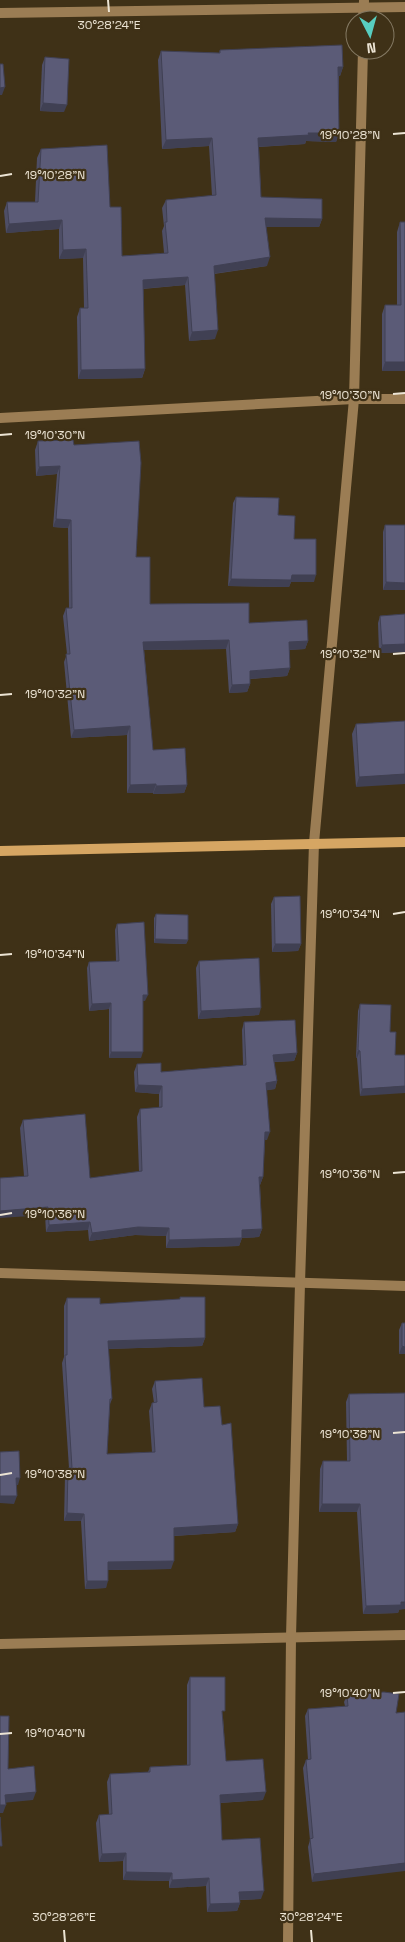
<svg xmlns="http://www.w3.org/2000/svg" width="405" height="1942" viewBox="0 0 405 1942" font-family="'Space Grotesk',sans-serif">
	<style>
		.lines { fill: none; stroke-linecap: round; stroke-linejoin: round }
		.minor { stroke: #9b7d54; stroke-width: 10 }
		.secondary { stroke: #d6a663; stroke-width: 10 }
		.wall { fill: #4e4e66 }
		.shaded-wall { fill: #404053 }
		.building { fill: #5b5b77; stroke: #404053 }
		.ticks { fill: none; stroke: #ece4d4; stroke-width: 2 }
		.ticks-label { font-size: 12px; text-anchor: middle; fill: #ece4d4; stroke: #3f3117; stroke-width: 4.5; stroke-linejoin: round; paint-order: stroke }
	</style>
	<rect width="100%" height="100%" fill="#3f3117"/>
	<g class="lines">
		<g class="minor">
			<polyline points="0,13 405,7"/>
			<polyline points="363,20 364,1"/>
			<polyline points="0,418 354,399 405,399"/>
			<polyline points="0,1273 405,1286"/>
			<polyline points="0,1644 405,1635"/>
			<polyline points="288,1942 291,1637 300,1283 314,843 354,399 363,50"/>
		</g>
		<polyline class="secondary" points="0,851 405,842"/>
	</g>
	<g class="wall">
		<polygon points="220,50 343,67 340,76 339,76 339,133 336,142 306,141 305,144 259,147 261,197 322,219 319,227 266,227 267,266 214,274 215,339 189,341 185,285 143,289 145,369 142,378 78,379 77,317 80,308 84,308 83,258 59,259 59,229 6,233 4,211 7,202 35,202 37,158 41,149 110,207 122,256 164,253 162,231 164,226 162,208 166,200 212,196 209,146 162,149 158,60 161,51 219,53"/>
		<polygon points="45,57 64,112 40,111 42,65"/>
		<polygon points="400,222 405,371 382,371 382,314 385,305 397,305 397,232"/>
		<polygon points="38,441 74,445 136,557 150,604 249,623 308,641 305,649 289,650 290,668 287,676 250,679 250,684 247,692 229,693 226,649 144,650 153,750 187,785 184,793 153,794 153,793 127,793 127,735 71,738 64,662 67,654 63,616 66,608 69,608 68,528 53,527 57,474 36,476 35,450"/>
		<polygon points="236,497 278,515 294,539 314,582 291,582 289,587 228,586 233,503"/>
		<polygon points="385,525 405,525 405,590 383,590 383,532"/>
		<polygon points="405,614 405,652 379,653 378,623 380,616"/>
		<polygon points="405,721 356,787 352,734 356,724"/>
		<polygon points="274,897 301,944 298,951 272,952 271,904"/>
		<polygon points="156,914 188,940 186,944 154,943 154,918"/>
		<polygon points="117,924 145,1001 143,1001 141,1058 109,1058 109,1009 89,1011 87,968 89,962 116,961 115,930"/>
		<polygon points="199,961 259,1015 198,1019 196,968"/>
		<polygon points="360,1004 390,1032 360,1096 357,1058 356,1057 358,1011"/>
		<polygon points="244,1022 297,1053 294,1061 274,1062 277,1081 275,1089 267,1090 267,1140 265,1140 263,1177 260,1185 262,1229 259,1237 242,1238 239,1246 166,1248 166,1236 135,1235 89,1241 88,1230 46,1232 45,1215 24,1176 20,1128 23,1120 90,1178 139,1172 137,1117 140,1109 159,1108 159,1094 135,1092 134,1072 137,1064 161,1072 243,1065 242,1030"/>
		<polygon points="180,1297 205,1338 202,1346 108,1349 112,1399 110,1404 107,1454 152,1452 149,1411 152,1403 154,1403 152,1389 155,1381 204,1407 222,1425 238,1524 235,1532 174,1536 171,1569 108,1570 106,1588 85,1589 81,1521 64,1521 65,1475 68,1468 69,1468 62,1363 64,1357 64,1306 67,1298 100,1304 180,1299"/>
		<polygon points="402,1323 405,1323 405,1354 399,1354 399,1330"/>
		<polygon points="349,1394 399,1610 398,1613 363,1614 357,1512 319,1512 320,1469 323,1461 347,1461 346,1402"/>
		<polygon points="190,1677 223,1718 226,1761 263,1800 220,1803 222,1840 261,1899 240,1900 240,1903 237,1911 207,1912 206,1886 169,1888 169,1881 123,1880 123,1861 99,1862 96,1823 99,1815 109,1815 107,1782 110,1774 148,1772 150,1767 187,1765 187,1685"/>
		<polygon points="384,1692 312,1882 308,1847 310,1840 303,1768 306,1760 308,1760 305,1716 308,1709 345,1706 344,1702 347,1695"/>
	</g>
	<g class="shaded-wall">
		<polygon points="338,67 343,67 340,76 335,76"/>
		<polygon points="5,87 2,95 0,95 0,88"/>
		<polygon points="43,103 67,105 64,112 40,111"/>
		<polygon points="308,133 339,133 336,142 306,141 305,144 255,147 258,138"/>
		<polygon points="212,138 209,146 162,149 166,140"/>
		<polygon points="265,218 322,219 319,227 262,227"/>
		<polygon points="62,220 59,229 6,233 9,224"/>
		<polygon points="86,249 83,258 59,259 63,250"/>
		<polygon points="270,257 267,266 211,274 214,266"/>
		<polygon points="188,277 185,285 139,289 143,280"/>
		<polygon points="218,330 215,339 189,341 192,332"/>
		<polygon points="385,362 405,362 405,371 382,371"/>
		<polygon points="145,369 142,378 78,379 81,370"/>
		<polygon points="60,466 57,474 36,476 39,467"/>
		<polygon points="56,519 71,520 68,528 53,527"/>
		<polygon points="292,575 316,575 314,582 291,582 289,587 228,586 231,579"/>
		<polygon points="386,582 405,583 405,590 383,590"/>
		<polygon points="229,640 226,649 140,650 143,642"/>
		<polygon points="308,641 305,649 286,650 289,642"/>
		<polygon points="405,644 405,652 379,653 382,645"/>
		<polygon points="290,668 287,676 247,679 250,671"/>
		<polygon points="250,684 247,692 229,693 232,685"/>
		<polygon points="130,726 127,735 71,738 74,730"/>
		<polygon points="405,774 405,784 356,787 359,777"/>
		<polygon points="156,784 153,793 127,793 130,785"/>
		<polygon points="187,785 184,793 153,794 156,786"/>
		<polygon points="155,939 188,940 186,944 154,943"/>
		<polygon points="275,944 301,944 298,951 272,952"/>
		<polygon points="143,995 148,995 145,1001 141,1001"/>
		<polygon points="111,1003 109,1009 89,1011 92,1004"/>
		<polygon points="261,1008 259,1015 198,1019 201,1011"/>
		<polygon points="358,1050 360,1051 357,1058 356,1057"/>
		<polygon points="111,1052 143,1052 141,1058 109,1058"/>
		<polygon points="297,1053 294,1061 270,1062 273,1055"/>
		<polygon points="277,1081 275,1089 263,1091 266,1083"/>
		<polygon points="138,1085 162,1086 159,1094 135,1092"/>
		<polygon points="405,1086 405,1093 360,1096 362,1089"/>
		<polygon points="265,1132 270,1132 267,1140 263,1140"/>
		<polygon points="259,1177 263,1177 260,1185"/>
		<polygon points="48,1207 45,1215 0,1218 0,1211"/>
		<polygon points="90,1222 88,1230 46,1232 49,1225"/>
		<polygon points="138,1227 169,1228 166,1236 135,1235 89,1241 92,1233"/>
		<polygon points="262,1229 259,1237 239,1238 242,1230"/>
		<polygon points="242,1238 239,1246 166,1248 169,1240"/>
		<polygon points="205,1338 202,1346 105,1349 108,1341"/>
		<polygon points="402,1346 405,1347 405,1354 399,1354"/>
		<polygon points="16,1478 20,1478 18,1485 13,1485"/>
		<polygon points="0,1496 17,1496 14,1504 0,1503"/>
		<polygon points="322,1504 360,1504 357,1512 319,1512"/>
		<polygon points="67,1513 84,1514 81,1521 64,1521"/>
		<polygon points="238,1524 235,1532 171,1536 174,1528"/>
		<polygon points="174,1561 171,1569 105,1570 108,1562"/>
		<polygon points="87,1581 108,1581 106,1588 85,1589"/>
		<polygon points="405,1602 405,1609 399,1610 398,1613 363,1614 366,1606"/>
		<polygon points="36,1792 33,1800 2,1803 5,1795"/>
		<polygon points="266,1792 263,1800 217,1803 220,1795"/>
		<polygon points="0,1805 6,1805 3,1813 0,1813"/>
		<polygon points="126,1853 123,1861 99,1862 102,1854"/>
		<polygon points="405,1863 405,1871 312,1882 314,1874"/>
		<polygon points="126,1872 172,1873 169,1881 123,1880"/>
		<polygon points="209,1878 206,1886 169,1888 172,1880"/>
		<polygon points="264,1891 261,1899 236,1900 239,1892"/>
		<polygon points="240,1903 237,1911 207,1912 210,1904"/>
	</g>
	<g class="building">
		<polygon points="342,45 343,67 338,67 339,133 308,133 309,135 258,138 261,197 322,199 322,219 265,218 270,257 214,266 218,330 192,332 188,277 143,280 145,369 81,370 80,308 88,308 86,249 63,250 62,220 9,224 7,202 38,202 41,149 107,145 110,207 121,207 122,256 168,253 165,222 167,222 166,200 216,195 212,138 166,140 161,51 220,53 220,50"/>
		<polygon points="45,57 69,59 67,105 43,103"/>
		<polygon points="0,64 3,64 5,87 0,88"/>
		<polygon points="400,222 405,222 405,362 385,362 385,305 401,305"/>
		<polygon points="73,440 74,445 139,441 141,463 136,557 150,557 150,604 249,603 249,623 307,620 308,641 289,642 290,668 250,671 250,684 232,685 229,640 143,642 153,750 185,748 187,785 156,786 156,784 130,785 130,726 74,730 66,654 70,654 66,608 72,608 71,520 56,519 60,466 39,467 38,441"/>
		<polygon points="236,497 279,498 278,515 295,516 294,539 316,539 316,575 292,575 291,580 231,579"/>
		<polygon points="385,525 405,525 405,583 386,582"/>
		<polygon points="405,614 405,644 382,645 380,616"/>
		<polygon points="405,721 405,774 359,777 356,724"/>
		<polygon points="300,896 301,944 275,944 274,897"/>
		<polygon points="156,914 188,915 188,940 155,939"/>
		<polygon points="144,922 148,995 143,995 143,1052 111,1052 111,1003 92,1004 89,962 119,961 117,924"/>
		<polygon points="259,958 261,1008 201,1011 199,961"/>
		<polygon points="360,1004 391,1005 390,1032 396,1032 395,1055 405,1055 405,1086 362,1089 360,1051 358,1050"/>
		<polygon points="295,1020 297,1053 273,1055 277,1081 266,1083 270,1132 265,1132 263,1177 259,1177 262,1229 242,1230 242,1238 169,1240 169,1228 138,1227 92,1233 90,1222 49,1225 48,1207 0,1211 0,1178 28,1176 23,1120 85,1114 90,1178 142,1171 140,1109 162,1107 162,1086 138,1085 137,1064 161,1063 161,1072 246,1065 244,1022"/>
		<polygon points="180,1297 205,1297 205,1338 108,1341 112,1399 110,1399 107,1454 155,1452 152,1403 157,1402 155,1381 202,1378 204,1407 220,1406 222,1425 231,1423 238,1524 174,1528 174,1561 108,1562 108,1581 87,1581 84,1514 67,1513 68,1468 72,1468 65,1355 67,1355 67,1298 100,1298 100,1304 180,1299"/>
		<polygon points="402,1323 405,1323 405,1347 402,1346"/>
		<polygon points="405,1393 405,1602 401,1602 401,1605 366,1606 360,1504 322,1504 323,1461 350,1461 349,1394"/>
		<polygon points="19,1451 20,1478 16,1478 17,1496 0,1496 0,1452"/>
		<polygon points="190,1677 225,1677 225,1711 222,1711 226,1761 263,1759 266,1792 220,1795 222,1840 260,1838 264,1891 239,1892 240,1903 210,1904 209,1878 172,1880 172,1873 126,1872 126,1853 102,1854 99,1815 112,1814 110,1774 150,1772 150,1767 190,1765"/>
		<polygon points="384,1692 399,1694 396,1713 405,1712 405,1863 314,1874 310,1839 313,1838 306,1760 311,1759 308,1709 348,1706 347,1695"/>
		<polygon points="0,1716 9,1716 8,1769 34,1766 36,1792 5,1795 6,1805 0,1805"/>
		<polygon points="0,1817 2,1846 0,1846"/>
	</g>
	<path class="ticks" d="M108,0L109,12M393,134L405,133M0,176L12,174M393,394L405,393M0,435L12,434M393,654L405,653M0,695L12,694M393,914L405,912M0,955L12,954M393,1173L405,1172M0,1215L12,1213M393,1433L405,1432M0,1475L12,1473M393,1693L405,1692M0,1734L12,1733M64,1930L65,1942M311,1930L312,1942"/>
	<g class="ticks-label">
		<text x="109" y="29">30°28'24"E</text>
		<text x="350" y="139">19°10'28"N</text>
		<text x="55" y="179">19°10'28"N</text>
		<text x="350" y="399">19°10'30"N</text>
		<text x="55" y="439">19°10'30"N</text>
		<text x="350" y="658">19°10'32"N</text>
		<text x="55" y="698">19°10'32"N</text>
		<text x="350" y="918">19°10'34"N</text>
		<text x="55" y="958">19°10'34"N</text>
		<text x="350" y="1178">19°10'36"N</text>
		<text x="55" y="1218">19°10'36"N</text>
		<text x="350" y="1438">19°10'38"N</text>
		<text x="55" y="1478">19°10'38"N</text>
		<text x="350" y="1697">19°10'40"N</text>
		<text x="55" y="1737">19°10'40"N</text>
		<text x="64" y="1921">30°28'26"E</text>
		<text x="311" y="1921">30°28'24"E</text>
	</g>
	<g transform="translate(370 35) rotate(174)"><circle r="24" fill="#3f3117" stroke="#847963"/>
	<path d="M0-4L9 19L0 12L-9 19Z" fill="#58cec0"/>
	<text y="-8" font-size="14" font-weight="bold" text-anchor="middle" fill="#ece4d4">N</text>
	</g>
</svg>
